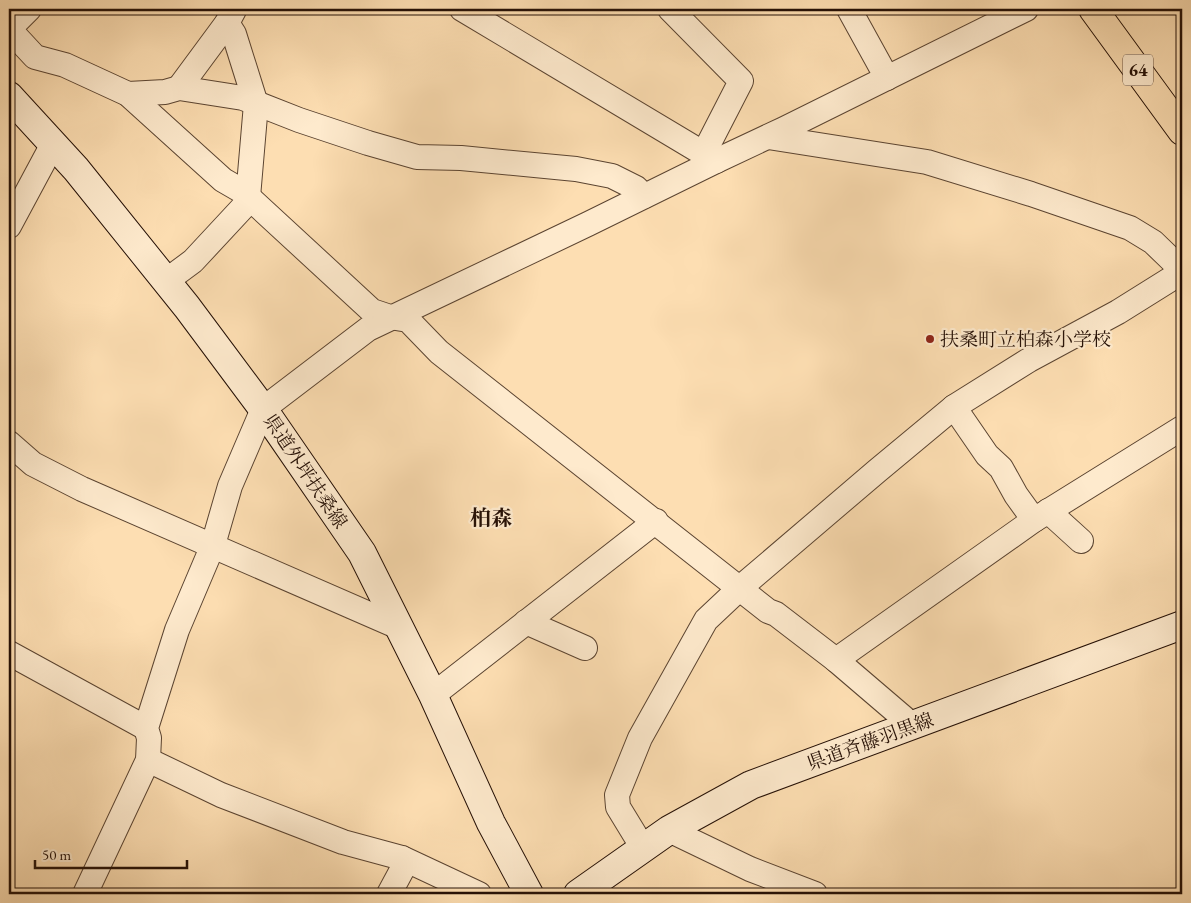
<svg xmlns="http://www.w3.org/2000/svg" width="1191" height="903" viewBox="0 0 1191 903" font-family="'EB Garamond','Noto Serif JP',serif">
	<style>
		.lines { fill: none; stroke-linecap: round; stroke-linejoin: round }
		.street-casing { stroke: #5b4431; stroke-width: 26 }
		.secondary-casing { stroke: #251006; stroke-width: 30 }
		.primary-casing { stroke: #251006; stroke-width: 30 }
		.street { stroke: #feeacd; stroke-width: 24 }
		.secondary { stroke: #feeacd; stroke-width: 28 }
		.primary { stroke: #fddeb2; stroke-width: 28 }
		.poi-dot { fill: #8f2418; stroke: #feeacd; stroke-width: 2 }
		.labels { text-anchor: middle; stroke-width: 4.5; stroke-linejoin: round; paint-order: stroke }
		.shield { fill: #feeacd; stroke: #665142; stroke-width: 1 }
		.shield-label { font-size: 18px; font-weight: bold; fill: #251006 }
		.poi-label { font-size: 19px; fill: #251006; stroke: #feeacd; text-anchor: start }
		.street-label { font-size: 19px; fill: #251006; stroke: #feeacd }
		.quarter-label { font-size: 21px; font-weight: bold; fill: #251006; stroke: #feeacd }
	</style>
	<rect width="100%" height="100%" fill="#fddeb2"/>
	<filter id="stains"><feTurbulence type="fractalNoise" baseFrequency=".004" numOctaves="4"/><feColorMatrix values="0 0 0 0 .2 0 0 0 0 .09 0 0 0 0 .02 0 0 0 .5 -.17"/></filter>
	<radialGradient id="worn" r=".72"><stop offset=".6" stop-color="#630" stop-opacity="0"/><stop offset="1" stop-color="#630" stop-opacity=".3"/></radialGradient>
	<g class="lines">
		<g class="street-casing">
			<g id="street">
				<polyline points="462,9 716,161"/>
				<polyline points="670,9 741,81 704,153"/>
				<polyline points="849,9 887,78"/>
				<polyline points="9,29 35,57 65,65 128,94 223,180 242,191 372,311 390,317 408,320 439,352 768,611 776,614 836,660 912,725"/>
				<polyline points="9,29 29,9"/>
				<polyline points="179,88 227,23 234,10"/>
				<polyline points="128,94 165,92 179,88 243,98 299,120 368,143 417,157 461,158 576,169 612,176 636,188 644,196"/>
				<polyline points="768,137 927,162 1031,194 1130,228 1153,242 1182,270"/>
				<polyline points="9,226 53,144"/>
				<polyline points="166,281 193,261 246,204 248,197 256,104 234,34 227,23"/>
				<polyline points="954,407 987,455 1001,468 1016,495 1034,520"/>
				<polyline points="9,443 33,464 82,489 401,628"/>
				<polyline points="1048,511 1081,541"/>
				<polyline points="526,622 585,648"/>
				<polyline points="9,653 146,728"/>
				<polyline points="836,660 1034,520 1182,428"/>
				<polyline points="433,695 656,521"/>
				<polyline points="148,760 221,795 343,842 402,858 479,894"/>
				<polyline points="669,830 750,869 815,894"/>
				<polyline points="643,848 618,807 617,795 640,738 706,620 740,588 877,471 954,407 1029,360 1118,312 1182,272"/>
				<polyline points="85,894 148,760 149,738 146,728 177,630 213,545 230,486 263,409 368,329 588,224 716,161 784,129 1026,9"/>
				<polyline points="389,894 403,868 402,858"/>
			</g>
		</g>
		<g class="secondary-casing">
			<g id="secondary">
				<polyline points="9,96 76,169 187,307 263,409 362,553 433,695 491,823 529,894"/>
				<polyline points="578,894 669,830 751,785 1182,625"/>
			</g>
		</g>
		<g class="primary-casing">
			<polyline id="primary" points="1093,9 1182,131"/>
		</g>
		<use href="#street" class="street"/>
		<use href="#secondary" class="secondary"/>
		<use href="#primary" class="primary"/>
	</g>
	<circle class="poi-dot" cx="930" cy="339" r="5"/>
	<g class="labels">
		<rect class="shield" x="1123" y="54.5" width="30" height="31" rx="4"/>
		<g class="shield-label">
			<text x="1138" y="76">64</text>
		</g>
		<g class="poi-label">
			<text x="940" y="346">扶桑町立柏森小学校</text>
		</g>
		<g class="street-label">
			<text transform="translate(306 471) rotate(56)" y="7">県道外坪扶桑線</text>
			<text transform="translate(870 741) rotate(-20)" y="7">県道斉藤羽黒線</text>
		</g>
		<g class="quarter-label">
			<text x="491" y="525">柏森</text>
		</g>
	</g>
	<rect width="1191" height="903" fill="none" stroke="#fddeb2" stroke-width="30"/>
	<rect x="10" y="10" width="1171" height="883" fill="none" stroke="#251006" stroke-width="2.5"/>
	<rect x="15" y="15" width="1161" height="873" fill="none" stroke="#251006"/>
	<path d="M35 860v8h152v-8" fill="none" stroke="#251006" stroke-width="2.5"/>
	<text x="42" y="860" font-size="15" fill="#251006" stroke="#feeacd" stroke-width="4" paint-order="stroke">50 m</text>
	<rect width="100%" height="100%" filter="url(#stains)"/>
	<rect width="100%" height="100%" fill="url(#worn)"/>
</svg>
